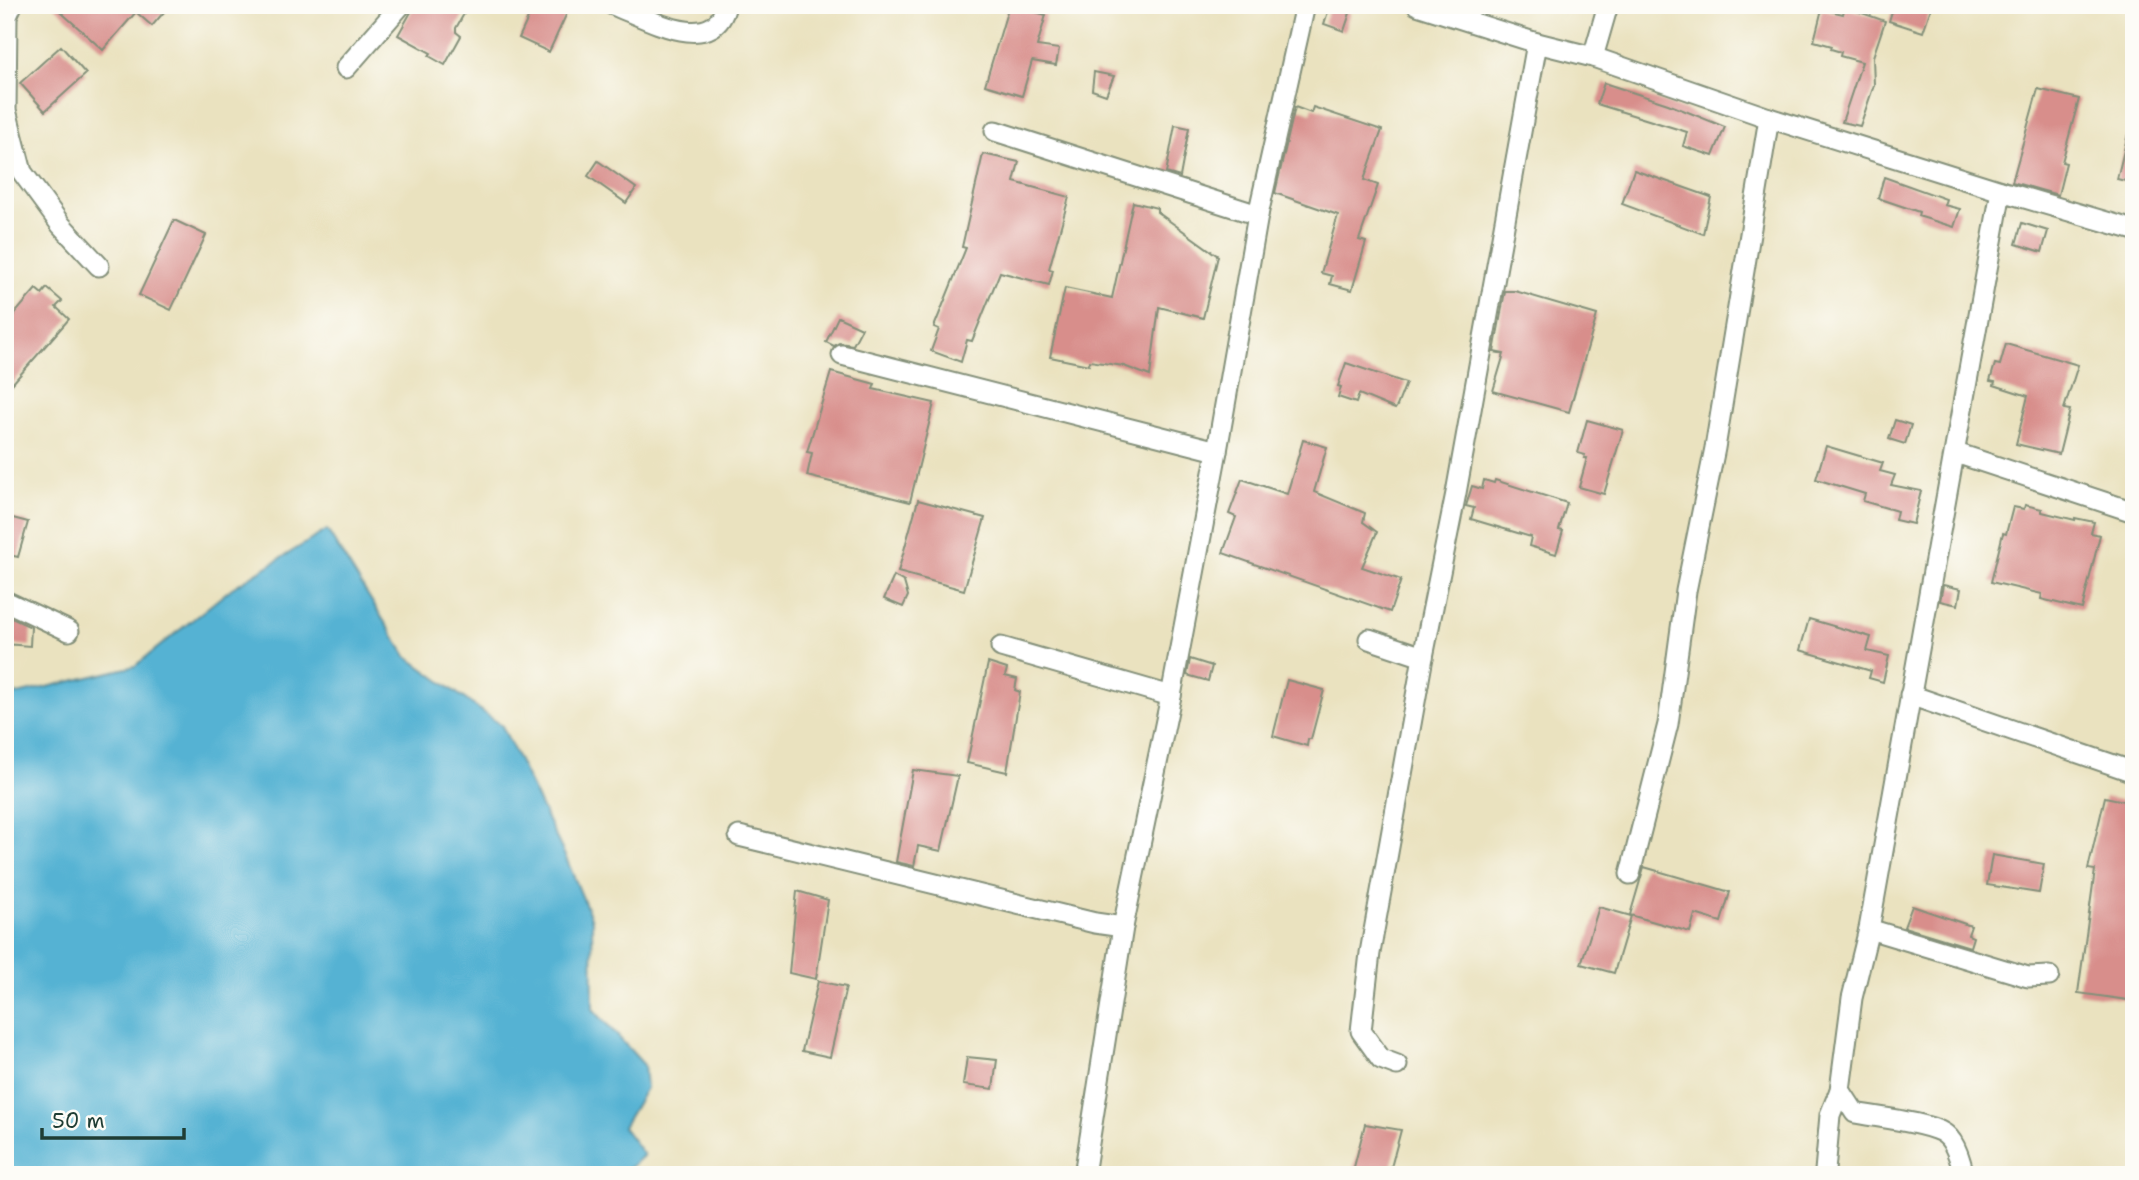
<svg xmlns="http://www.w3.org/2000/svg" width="2139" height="1180" viewBox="0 0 2139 1180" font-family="'Shantell Sans',sans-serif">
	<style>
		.water { fill: #55b2d3; stroke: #3a7884; stroke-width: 2 }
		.building { fill: #d88e8b }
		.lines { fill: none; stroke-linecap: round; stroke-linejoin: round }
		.minor-casing { stroke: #84907a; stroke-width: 23 }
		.minor { stroke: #fff; stroke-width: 19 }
	</style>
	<rect width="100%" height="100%" fill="#fdfcf7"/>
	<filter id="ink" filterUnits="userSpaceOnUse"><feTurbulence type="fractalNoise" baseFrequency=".0143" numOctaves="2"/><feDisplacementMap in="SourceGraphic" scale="14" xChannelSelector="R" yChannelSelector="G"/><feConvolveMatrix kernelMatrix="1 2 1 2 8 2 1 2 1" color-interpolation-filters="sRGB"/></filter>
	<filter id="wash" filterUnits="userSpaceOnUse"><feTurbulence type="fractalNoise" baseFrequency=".00686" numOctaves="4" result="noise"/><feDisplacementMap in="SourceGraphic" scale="28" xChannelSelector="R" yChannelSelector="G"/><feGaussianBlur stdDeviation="1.57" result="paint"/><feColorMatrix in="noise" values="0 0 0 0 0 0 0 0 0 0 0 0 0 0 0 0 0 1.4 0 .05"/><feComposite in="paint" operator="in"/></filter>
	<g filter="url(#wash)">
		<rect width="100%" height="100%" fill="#eae2bf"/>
		<polygon class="water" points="327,530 406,656 502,726 566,858 592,920 593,1009 644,1065 646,1088 623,1127 644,1155 622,1175 5,1175 5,697 135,666 232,588"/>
		<g id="blocks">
			<g class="building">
				<polygon points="53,5 170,5 152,26 136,12 103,50"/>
				<polygon points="415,5 469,5 456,28 456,32 461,36 445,65 429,56 431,53 398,35"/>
				<polygon points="534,5 550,5 567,13 549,52 519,38"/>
				<polygon points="1009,5 1046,15 1037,46 1059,49 1056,65 1032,61 1022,96 985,85"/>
				<polygon points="1894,5 1932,5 1923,32 1889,21"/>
				<polygon points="1330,6 1350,13 1344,31 1324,24"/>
				<polygon points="1845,7 1885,21 1873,57 1874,85 1860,126 1842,122 1862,62 1840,56 1841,52 1831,49 1832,46 1814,41 1822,9 1843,14"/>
				<polygon points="61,46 86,74 45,111 20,83"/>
				<polygon points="1094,72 1114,76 1106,95 1092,90"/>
				<polygon points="1604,83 1668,104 1725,127 1713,156 1683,146 1687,132 1597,104"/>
				<polygon points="2038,89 2079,99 2062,162 2066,163 2058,195 2012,182"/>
				<polygon points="1295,107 1311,113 1313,107 1382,130 1364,180 1378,185 1359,240 1366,242 1352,290 1330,284 1332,276 1321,273 1338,215 1275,193"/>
				<polygon points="1175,125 1189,128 1180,177 1166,173"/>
				<polygon points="2128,134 2134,135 2134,183 2117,179"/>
				<polygon points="983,154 1019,162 1014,182 1069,197 1049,269 1053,270 1049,285 1000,272 972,341 967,340 961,362 931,351 939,329 934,327 966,248 962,247"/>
				<polygon points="598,161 636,188 626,203 588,176"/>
				<polygon points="1634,170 1711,197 1703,234 1622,204"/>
				<polygon points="1884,177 1946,199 1944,205 1960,209 1954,227 1918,216 1919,212 1878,198"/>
				<polygon points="1133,202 1157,208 1157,212 1218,256 1203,318 1159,307 1150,376 1124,366 1090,361 1089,365 1050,357 1065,288 1112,298"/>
				<polygon points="174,220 206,235 171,310 139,295"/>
				<polygon points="2022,223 2048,231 2042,252 2016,244"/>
				<polygon points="47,288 62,301 56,307 69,319 5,392 5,325 36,289 42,294"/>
				<polygon points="1505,291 1515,291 1597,315 1569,412 1493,391 1504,354 1494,352"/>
				<polygon points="838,317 862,328 853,345 839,343 834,346 826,342"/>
				<polygon points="2006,344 2078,365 2064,409 2070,410 2059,454 2016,444 2028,396 1994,385 1995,382 1990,381 1995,364 2000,365"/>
				<polygon points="1346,363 1406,383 1397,406 1395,409 1359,394 1356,403 1338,397 1341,387 1338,386"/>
				<polygon points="831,372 875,384 873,389 934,403 910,502 807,476 812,453 807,452"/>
				<polygon points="1587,420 1623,430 1604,494 1579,487 1587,458 1584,458 1585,455 1578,453"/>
				<polygon points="1895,420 1911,425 1905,444 1889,439"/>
				<polygon points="1303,440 1327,447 1314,492 1365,513 1363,522 1377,532 1362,567 1401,580 1390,612 1223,553 1236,517 1229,514 1242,479 1287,494"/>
				<polygon points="1826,446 1883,463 1880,471 1895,475 1891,485 1921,491 1913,524 1895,520 1897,511 1863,501 1865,494 1816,479"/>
				<polygon points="1484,480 1494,483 1495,480 1567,503 1559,530 1563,531 1556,554 1529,546 1531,537 1471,519 1474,508 1466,506 1472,486 1482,489"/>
				<polygon points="918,500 985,518 964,590 898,572"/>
				<polygon points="2025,505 2042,509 2042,512 2075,520 2075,518 2094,522 2091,533 2100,535 2082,609 2041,599 2042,594 1991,582 2003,533 2006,534 2013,507 2024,509"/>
				<polygon points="5,516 28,522 18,557 5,554"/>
				<polygon points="894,576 904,582 908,596 903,607 884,599"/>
				<polygon points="1943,585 1961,589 1958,605 1940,601"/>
				<polygon points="5,615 31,627 30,646 5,644"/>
				<polygon points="1809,619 1871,637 1867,651 1889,656 1883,682 1869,678 1871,671 1800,650"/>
				<polygon points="1190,659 1212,666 1208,681 1187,675"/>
				<polygon points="988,663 1007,669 1005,676 1017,679 1015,690 1020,692 1007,772 967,763"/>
				<polygon points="1287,680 1324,690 1311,739 1308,739 1307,746 1273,736"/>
				<polygon points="913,770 958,776 941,851 918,846 914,866 896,862"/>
				<polygon points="2105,797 2134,803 2134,963 2128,1000 2078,993 2095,870 2088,869"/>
				<polygon points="1992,855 2044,864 2039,893 1987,885"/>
				<polygon points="1644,867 1730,892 1721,922 1695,914 1690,932 1630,915"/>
				<polygon points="797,891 828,900 816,979 789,973"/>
				<polygon points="1912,906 1971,926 1968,935 1973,937 1970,947 1904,927"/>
				<polygon points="1599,907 1631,916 1614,973 1581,964"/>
				<polygon points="818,981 846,987 830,1057 802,1051"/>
				<polygon points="967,1057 997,1060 993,1089 963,1085"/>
				<polygon points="1365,1124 1401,1130 1389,1175 1352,1175"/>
			</g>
		</g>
	</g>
	<g filter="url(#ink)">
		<use href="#blocks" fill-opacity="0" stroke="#84907a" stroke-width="2"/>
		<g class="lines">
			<g class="minor-casing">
				<g id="minor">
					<polyline points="12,5 7,16 6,110 22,172 61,225 99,266"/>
					<path d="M613,5C645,17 714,58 726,5"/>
					<polyline points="1417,5 1537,43 1593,57 1769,118 2001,191 2134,230"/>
					<polyline points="1593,57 1608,5"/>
					<polyline points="346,68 401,5"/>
					<polyline points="995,131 1258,215"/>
					<polyline points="842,355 1217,451 1258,215 1305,5"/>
					<polyline points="1956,453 2134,512"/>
					<polyline points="5,601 69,631"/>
					<polyline points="1369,639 1423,657 1456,493 1537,43"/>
					<polyline points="1001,647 1171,696"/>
					<polyline points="1910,695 2134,772"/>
					<polyline points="739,836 1095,923 1123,927 1171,696 1217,451"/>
					<polyline points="1630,874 1668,724 1686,591 1715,448 1769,118"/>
					<polyline points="1869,929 2028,977 2049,976"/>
					<polyline points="1397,1065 1381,1059 1361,1031 1370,953 1423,657"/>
					<path d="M1840,1090L1855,1113C1875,1117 1933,1123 1946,1135C1956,1143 1961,1163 1964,1175"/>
					<polyline points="1825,1171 1830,1115 1840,1090 1852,998 1869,929 2001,191"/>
					<polyline points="1084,1175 1123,927"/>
				</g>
			</g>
			<use href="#minor" class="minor"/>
		</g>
	</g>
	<rect width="2139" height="1180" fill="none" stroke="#fdfcf7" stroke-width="28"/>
	<path d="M42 1128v10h142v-10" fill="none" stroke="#1f3d34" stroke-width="3.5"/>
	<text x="52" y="1128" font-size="21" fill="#1f3d34" stroke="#fdfcf7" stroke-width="5" paint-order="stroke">50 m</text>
</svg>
